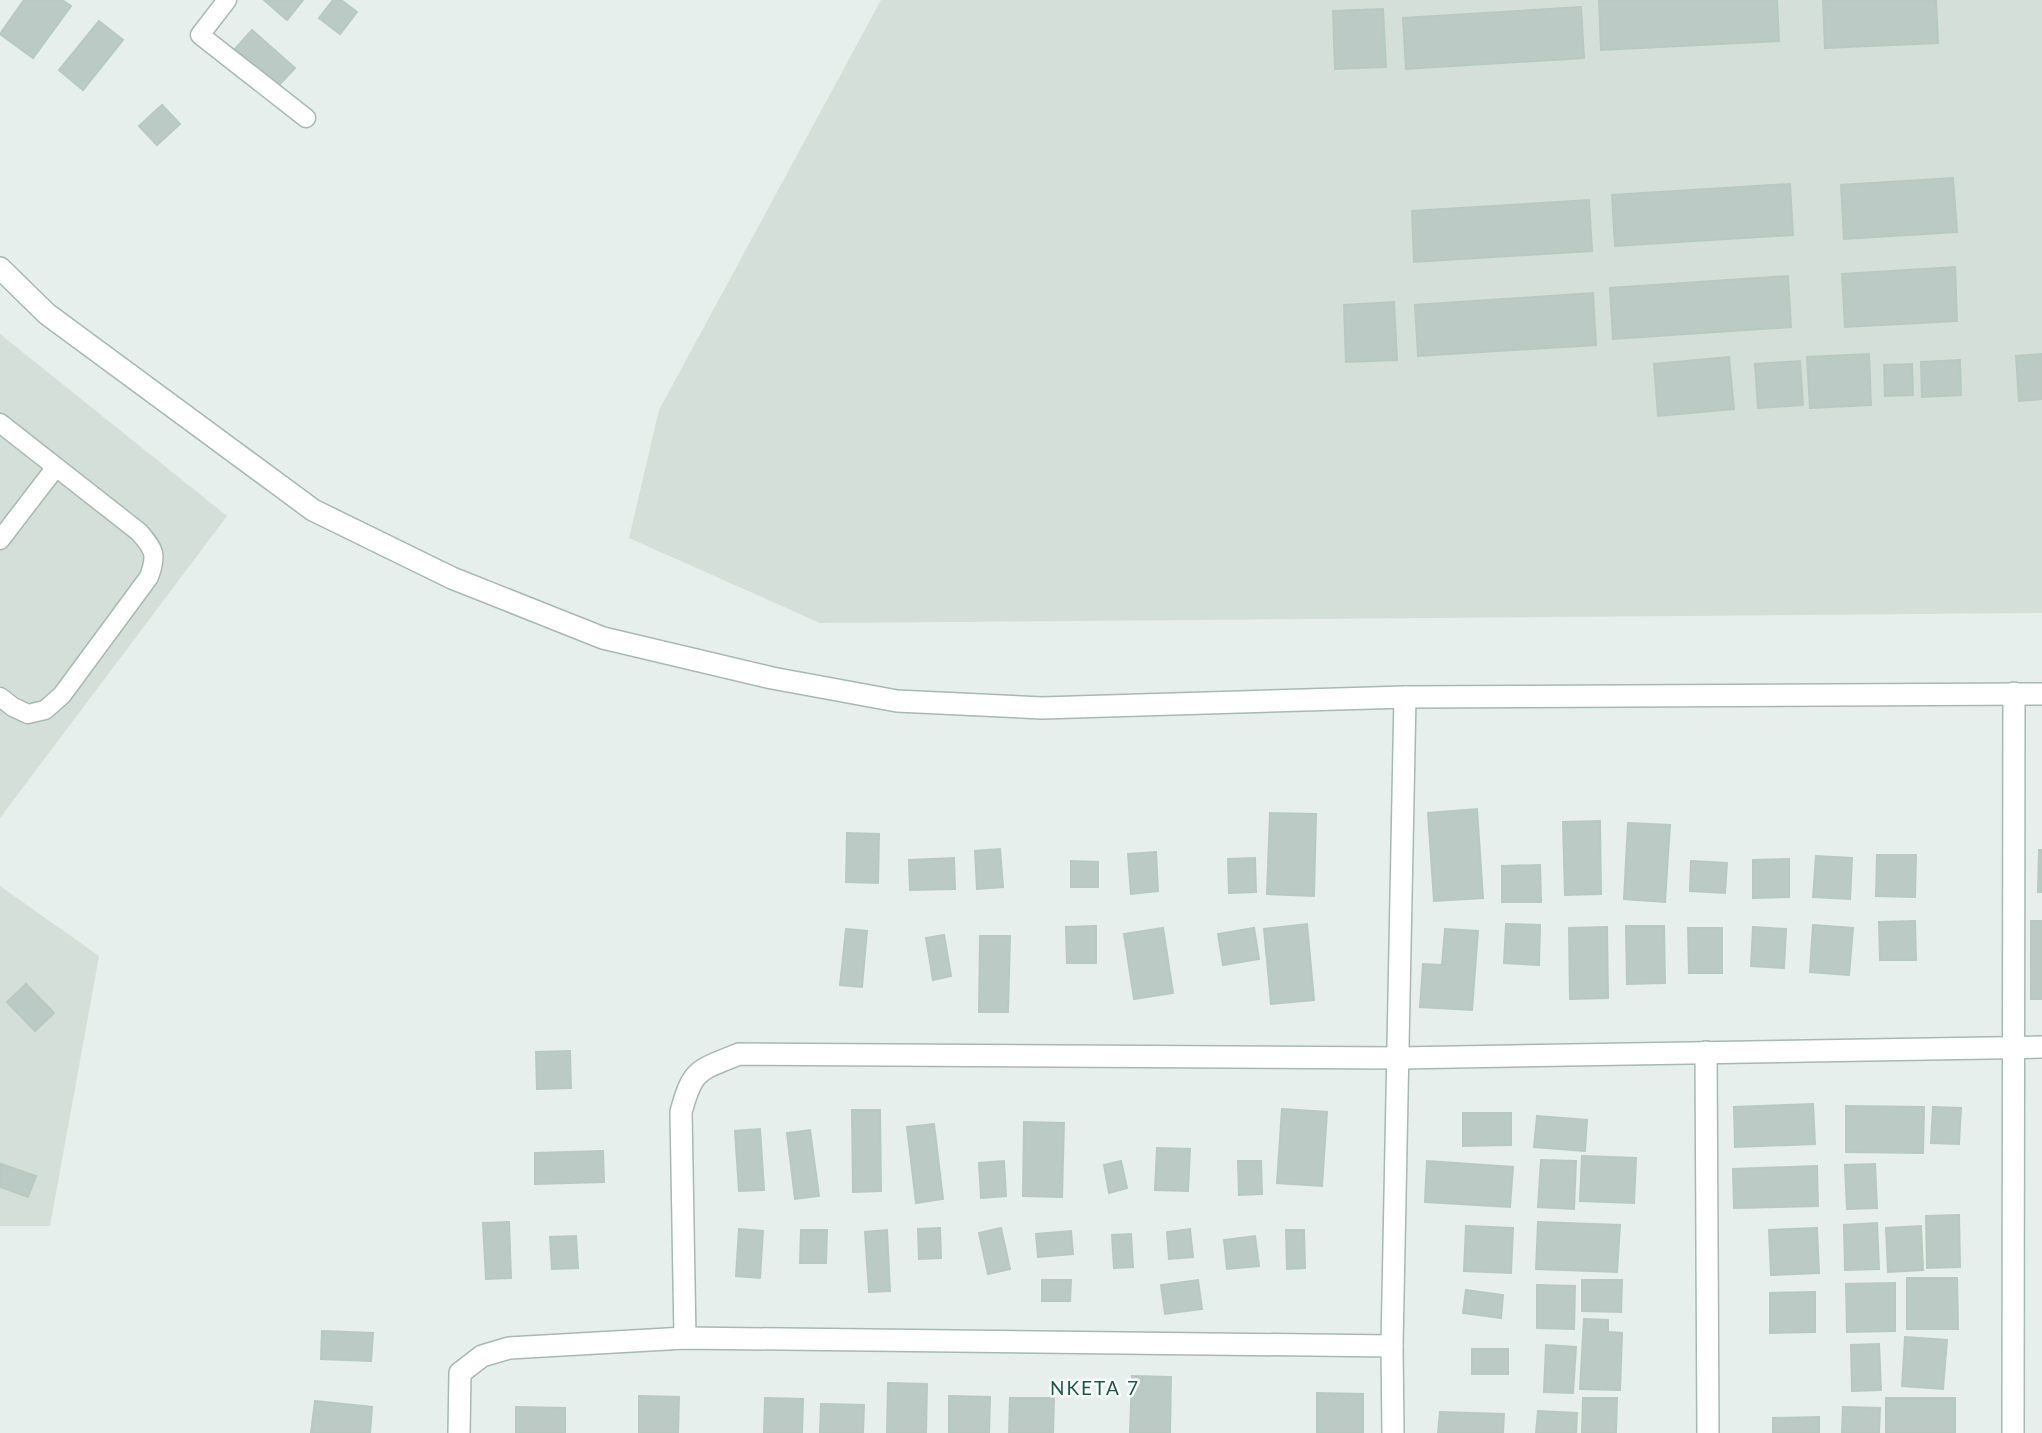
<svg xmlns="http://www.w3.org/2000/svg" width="2042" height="1433" viewBox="0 0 2042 1433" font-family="Lato,sans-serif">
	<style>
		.built { fill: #d4dfda }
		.building { fill: #bbcac4; stroke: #b8c9c2; stroke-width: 2 }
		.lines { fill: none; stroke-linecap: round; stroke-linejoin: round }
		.service-casing { stroke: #a8b8b2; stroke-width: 21 }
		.minor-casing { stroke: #a8b8b2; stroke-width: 24 }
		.tertiary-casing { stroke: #a8b8b2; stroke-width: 24 }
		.service { stroke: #fff; stroke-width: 18 }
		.minor { stroke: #fff; stroke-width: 21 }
		.tertiary { stroke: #fff; stroke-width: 21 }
		.labels { text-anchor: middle; stroke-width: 5; stroke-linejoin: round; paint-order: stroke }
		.neighbourhood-label { font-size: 19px; letter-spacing: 2px; fill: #1f5548; stroke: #f7fbf9 }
	</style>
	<rect width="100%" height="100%" fill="#e6efeb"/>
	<g class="built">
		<polygon points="881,0 2042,0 2042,613 820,623 629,538 659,410"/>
		<polygon points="0,334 227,516 0,818"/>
		<polygon points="0,886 99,956 50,1226 0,1226"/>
	</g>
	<g class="building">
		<polygon points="24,0 62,0 71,6 33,58 0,34"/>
		<polygon points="264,0 303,0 287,20"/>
		<polygon points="333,0 341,0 357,12 340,34 319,18"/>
		<polygon points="1599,0 1777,0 1779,41 1601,50"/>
		<polygon points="1823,0 1936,0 1938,43 1825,48"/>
		<polygon points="1581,7 1584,58 1406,69 1403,18"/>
		<polygon points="1383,9 1386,67 1335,69 1333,11"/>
		<polygon points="99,21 123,40 83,90 59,70"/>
		<polygon points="252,30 295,68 278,86 235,49"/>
		<polygon points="162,105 180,124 157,145 139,126"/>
		<polygon points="1953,178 1957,232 1844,239 1841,185"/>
		<polygon points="1790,184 1793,235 1615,246 1612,195"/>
		<polygon points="1589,200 1592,251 1414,262 1412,211"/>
		<polygon points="1955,267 1957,321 1845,327 1842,274"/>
		<polygon points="1788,276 1791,327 1613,339 1610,288"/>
		<polygon points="1593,293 1596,345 1418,356 1415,305"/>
		<polygon points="1394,302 1397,360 1346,362 1344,305"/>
		<polygon points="1869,354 1871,405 1810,408 1807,357"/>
		<polygon points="2042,354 2042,399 2019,401 2016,356"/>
		<polygon points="1729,357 1734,409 1658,416 1654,364"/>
		<polygon points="1960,360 1961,395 1922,397 1921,362"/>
		<polygon points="1800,361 1803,405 1758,408 1755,364"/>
		<polygon points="1912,364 1913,395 1885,396 1884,365"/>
		<polygon points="1477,809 1483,898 1434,901 1428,813"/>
		<polygon points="1270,813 1316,814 1314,896 1267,894"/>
		<polygon points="1600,821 1601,894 1565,895 1563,822"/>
		<polygon points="1628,823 1670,825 1665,902 1624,899"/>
		<polygon points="847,833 879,834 878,883 846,882"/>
		<polygon points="1000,849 1003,887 977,889 975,851"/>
		<polygon points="2039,850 2042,850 2042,892 2038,892"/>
		<polygon points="1156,852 1158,891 1131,894 1128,854"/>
		<polygon points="1877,855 1916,855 1915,897 1876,896"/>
		<polygon points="1816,856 1852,858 1850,899 1813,897"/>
		<polygon points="954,858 955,889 910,890 909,860"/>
		<polygon points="1255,858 1256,892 1229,893 1228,859"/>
		<polygon points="1789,859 1789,897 1753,898 1753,860"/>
		<polygon points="1071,861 1098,862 1098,887 1071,887"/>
		<polygon points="1691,861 1727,863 1725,893 1690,891"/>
		<polygon points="1540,865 1541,902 1502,902 1502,866"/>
		<polygon points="1915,921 1916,960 1880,960 1879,922"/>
		<rect x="2031" y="921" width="11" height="78"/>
		<polygon points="1307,924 1314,1000 1271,1004 1264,929"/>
		<polygon points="1506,924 1540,925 1539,965 1504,963"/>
		<polygon points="1813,925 1853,928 1849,975 1810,972"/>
		<polygon points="1096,926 1096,963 1067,963 1066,927"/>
		<polygon points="1626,926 1664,926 1665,983 1627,984"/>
		<polygon points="1607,927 1608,998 1570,999 1569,928"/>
		<polygon points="1753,927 1786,929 1784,968 1751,966"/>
		<polygon points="1163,928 1173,993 1134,999 1124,934"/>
		<polygon points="1254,928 1259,959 1223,965 1218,934"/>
		<polygon points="1688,928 1722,928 1722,973 1689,973"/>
		<polygon points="846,929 867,931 862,987 840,985"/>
		<polygon points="1445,929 1478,931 1472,1010 1420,1007 1423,964 1442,965"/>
		<polygon points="944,935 951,976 933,980 926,938"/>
		<polygon points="980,936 1010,936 1008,1012 979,1012"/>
		<polygon points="26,984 54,1013 35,1031 7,1002"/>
		<polygon points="570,1051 571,1088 537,1089 536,1052"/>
		<polygon points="1813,1104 1815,1144 1735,1147 1734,1107"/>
		<polygon points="1846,1106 1924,1107 1923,1153 1846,1152"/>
		<polygon points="1933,1107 1961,1108 1959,1144 1931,1143"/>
		<polygon points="1282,1109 1327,1112 1322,1186 1277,1183"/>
		<polygon points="852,1110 880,1110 881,1191 853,1192"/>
		<polygon points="1463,1113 1511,1113 1511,1145 1463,1146"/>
		<polygon points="1537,1116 1587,1120 1585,1151 1534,1147"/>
		<polygon points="1024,1122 1064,1123 1062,1197 1023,1196"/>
		<polygon points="934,1124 943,1199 916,1203 907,1127"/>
		<polygon points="760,1129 764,1190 739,1191 735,1131"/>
		<polygon points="810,1130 819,1196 795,1199 787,1133"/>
		<polygon points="1157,1148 1190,1149 1188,1191 1155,1190"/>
		<polygon points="603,1151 604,1182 535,1184 535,1153"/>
		<polygon points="1582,1156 1636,1158 1634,1203 1580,1201"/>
		<polygon points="1541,1160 1576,1161 1574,1209 1538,1207"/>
		<polygon points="1004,1161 1006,1196 981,1198 979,1163"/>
		<polygon points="1121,1161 1127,1188 1109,1193 1104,1165"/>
		<polygon points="1238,1161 1261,1161 1262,1194 1239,1195"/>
		<polygon points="1427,1161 1513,1167 1510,1207 1425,1202"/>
		<polygon points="1,1164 36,1176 28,1197 0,1187"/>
		<polygon points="1875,1164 1877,1208 1847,1209 1845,1165"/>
		<polygon points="1817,1166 1818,1206 1734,1208 1733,1169"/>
		<polygon points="1959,1215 1960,1267 1927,1268 1926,1216"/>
		<polygon points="509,1222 511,1278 486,1279 483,1223"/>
		<polygon points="1538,1222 1620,1225 1617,1272 1536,1269"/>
		<polygon points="1877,1223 1879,1269 1845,1270 1844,1225"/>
		<polygon points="1466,1226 1513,1228 1511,1273 1464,1271"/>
		<polygon points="1921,1226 1923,1270 1888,1272 1886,1228"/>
		<polygon points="940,1228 941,1258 919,1259 918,1229"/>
		<polygon points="1001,1228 1010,1269 988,1274 979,1233"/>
		<polygon points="1817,1228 1819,1273 1771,1275 1769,1230"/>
		<polygon points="739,1229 763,1231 760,1278 736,1276"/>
		<polygon points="1190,1229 1193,1257 1169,1259 1167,1232"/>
		<polygon points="801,1230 827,1230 826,1263 800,1263"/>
		<polygon points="887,1230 890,1291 869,1292 865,1232"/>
		<polygon points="1286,1230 1304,1230 1305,1268 1287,1269"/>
		<polygon points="1071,1231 1073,1254 1038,1257 1036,1234"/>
		<polygon points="1131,1234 1133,1267 1114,1268 1112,1235"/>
		<polygon points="576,1236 578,1268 552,1269 550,1237"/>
		<polygon points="1255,1236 1259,1266 1227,1269 1224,1240"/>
		<polygon points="1907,1278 1957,1278 1958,1329 1907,1329"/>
		<polygon points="1042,1280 1071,1280 1070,1301 1042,1301"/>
		<polygon points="1198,1280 1202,1309 1165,1314 1161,1285"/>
		<polygon points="1582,1280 1622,1280 1621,1312 1582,1311"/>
		<polygon points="1895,1283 1895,1331 1847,1332 1846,1284"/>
		<polygon points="1537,1285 1575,1286 1574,1329 1537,1328"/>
		<polygon points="1466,1290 1503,1295 1501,1318 1463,1313"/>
		<polygon points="1815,1292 1815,1332 1770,1333 1770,1293"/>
		<polygon points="1584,1319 1608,1320 1608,1332 1622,1333 1620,1390 1580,1389"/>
		<polygon points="322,1331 373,1333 371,1361 321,1359"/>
		<polygon points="1905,1337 1947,1340 1943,1389 1902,1386"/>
		<polygon points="1879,1344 1881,1390 1852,1391 1851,1345"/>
		<polygon points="1546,1345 1576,1347 1573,1393 1544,1392"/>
		<rect x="1472" y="1349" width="36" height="25"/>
		<polygon points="1132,1376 1171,1377 1170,1433 1130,1433"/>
		<polygon points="888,1383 927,1384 926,1433 887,1433"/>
		<polygon points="1317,1393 1363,1394 1363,1433 1317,1433"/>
		<polygon points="639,1396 679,1397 678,1433 639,1433"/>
		<polygon points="949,1396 990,1397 989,1433 949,1433"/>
		<polygon points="765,1398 803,1399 802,1433 764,1433"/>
		<polygon points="1010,1398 1054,1398 1053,1433 1009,1433"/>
		<polygon points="1583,1398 1617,1398 1616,1433 1582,1433"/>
		<rect x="1886" y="1398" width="69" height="35"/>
		<polygon points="315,1401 372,1407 370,1433 311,1433"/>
		<polygon points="821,1404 864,1405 863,1433 820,1433"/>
		<polygon points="516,1407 565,1408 565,1433 516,1433"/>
		<polygon points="1843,1407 1880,1408 1879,1433 1842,1433"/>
		<polygon points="1538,1411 1577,1413 1576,1433 1536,1433"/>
		<polygon points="1440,1412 1504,1414 1503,1433 1438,1433"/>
		<polygon points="1819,1417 1819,1433 1773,1433 1773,1418"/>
	</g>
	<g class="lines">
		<g class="service-casing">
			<g id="service">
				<polyline points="227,0 200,35 306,118"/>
				<path d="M0,423L139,532C155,550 157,555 149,577L62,695L45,710L28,714L13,707L0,697"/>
				<polyline points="0,540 56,467"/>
			</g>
		</g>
		<g class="minor-casing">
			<g id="minor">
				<polyline points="1706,1052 1708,1433"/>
				<path d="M685,1338L681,1112C693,1068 698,1071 739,1054L1399,1058L2042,1047"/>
				<polyline points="459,1433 460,1373 482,1356 509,1348 685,1338 1392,1346"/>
				<polyline points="1393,1433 1392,1346 1405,697"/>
				<polyline points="2013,1433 2014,693"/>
			</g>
		</g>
		<g class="tertiary-casing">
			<polyline id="tertiary" points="0,268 47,314 313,510 452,578 603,638 772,678 897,701 1042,708 1405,697 2042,694"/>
		</g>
		<use href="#service" class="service"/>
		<use href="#minor" class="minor"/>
		<use href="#tertiary" class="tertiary"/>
	</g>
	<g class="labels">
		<g class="neighbourhood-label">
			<text x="1095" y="1395">NKETA 7</text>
		</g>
	</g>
</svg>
